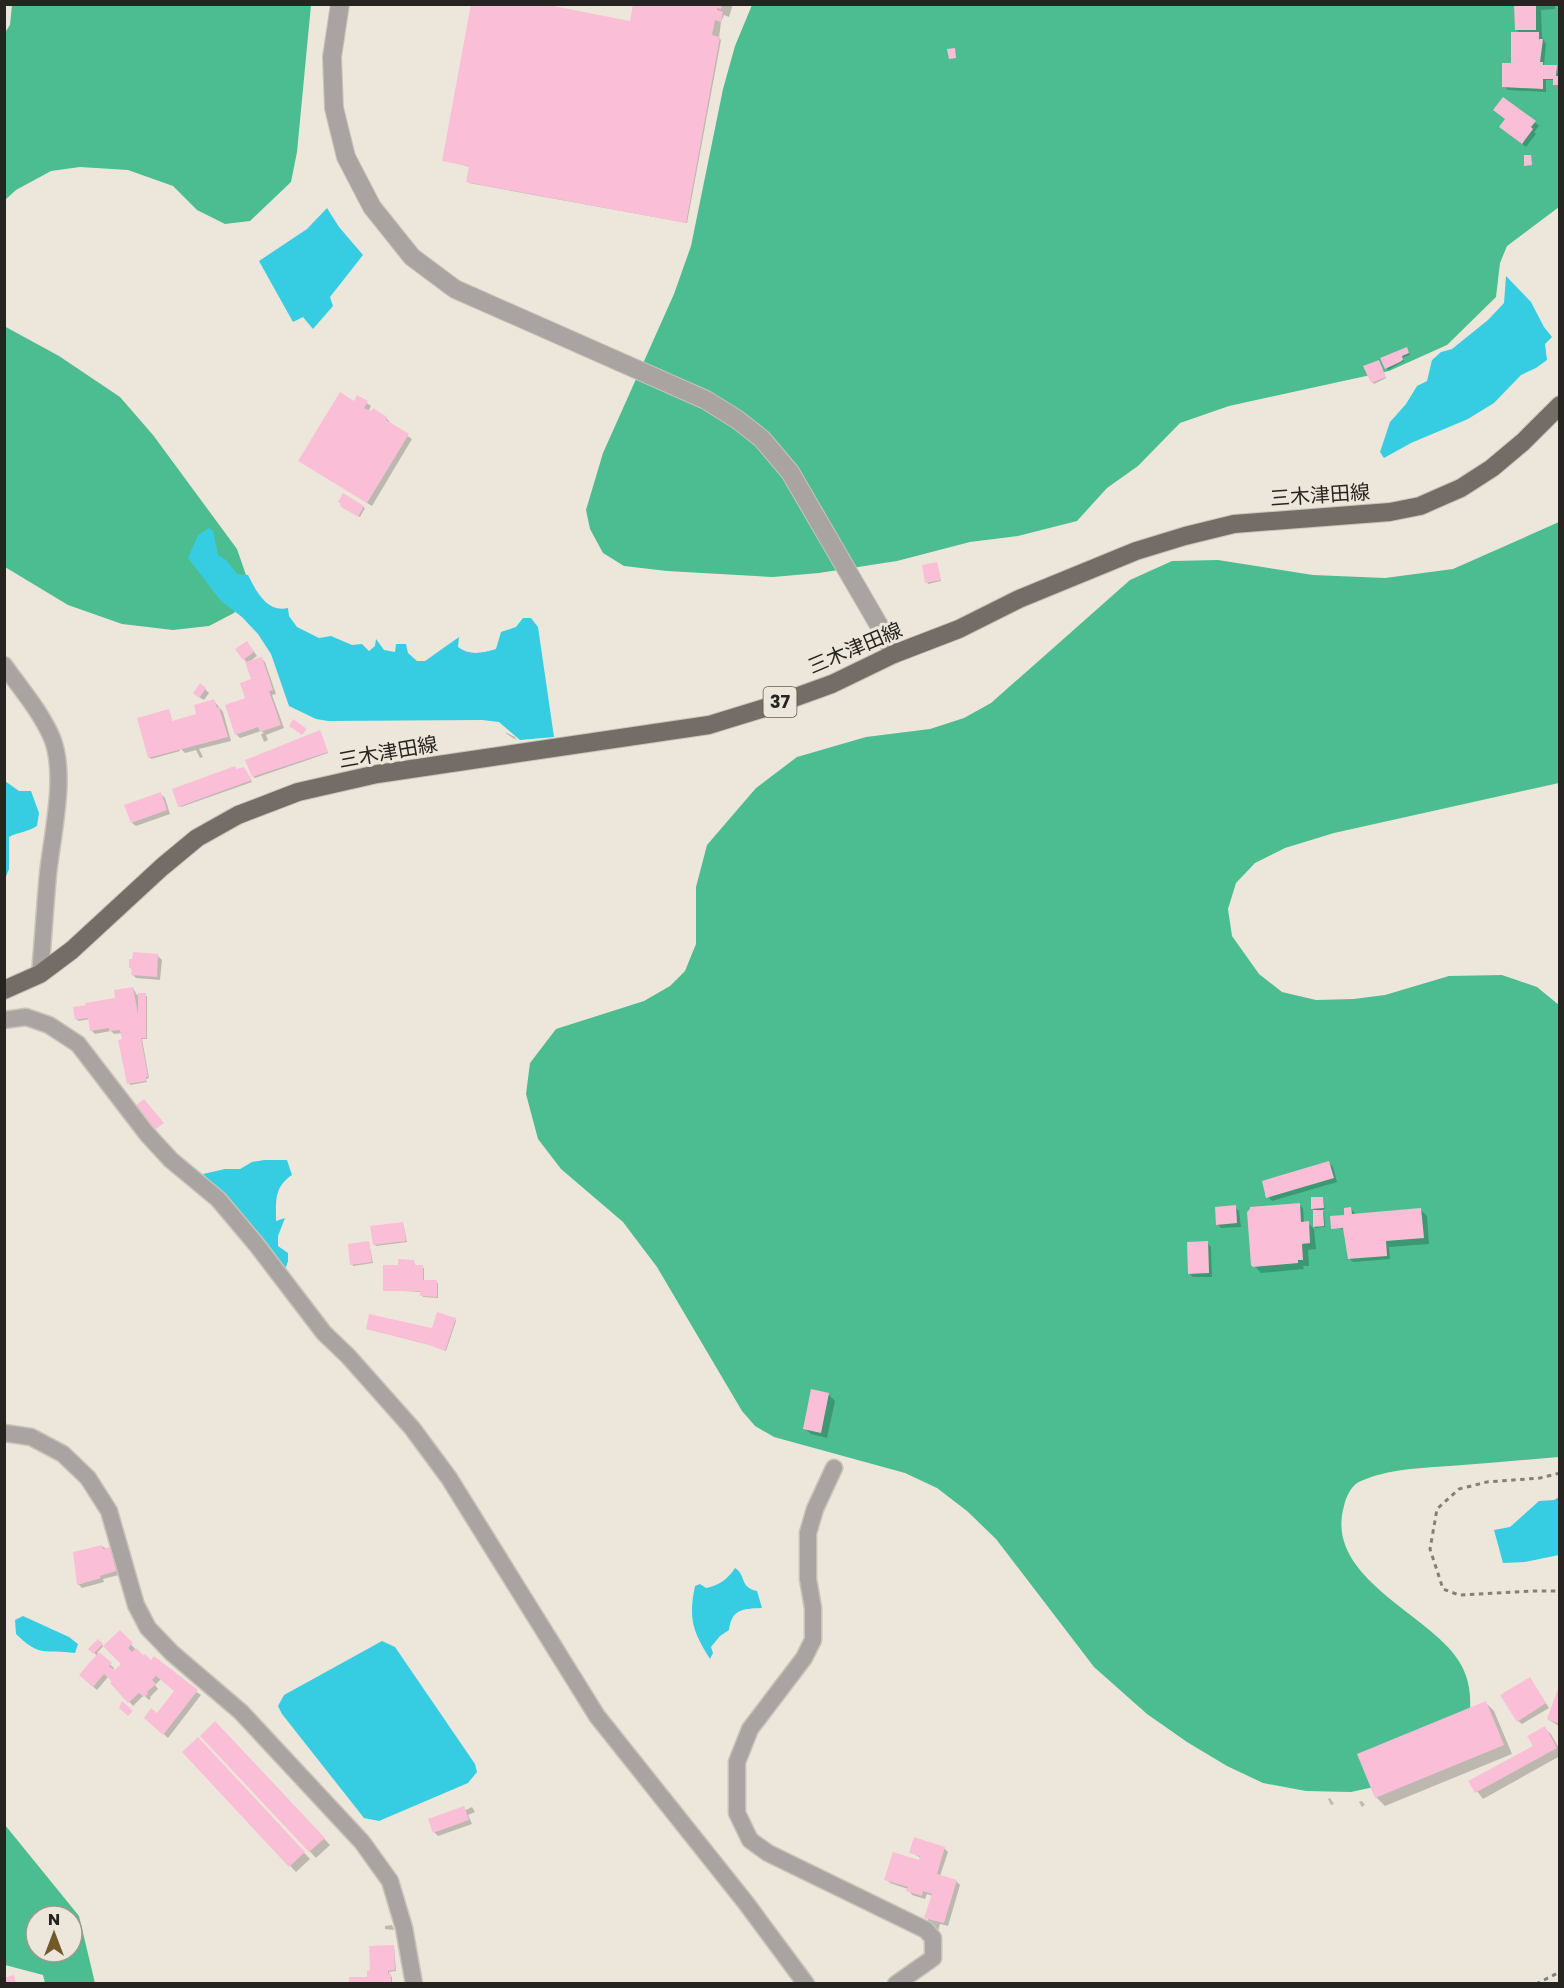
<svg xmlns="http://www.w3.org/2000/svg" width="1564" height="1988" viewBox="0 0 1564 1988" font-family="Poppins,'Noto Sans JP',sans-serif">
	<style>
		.forest { fill: #4cbd90; fill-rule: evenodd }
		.water { fill: #36cde2 }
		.shadow { fill: #0003 }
		.building { fill: #fabfd6 }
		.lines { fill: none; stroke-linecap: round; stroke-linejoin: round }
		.minor-casing { stroke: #c9c4b9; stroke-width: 19 }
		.tertiary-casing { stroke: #c9c4b9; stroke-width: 20 }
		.primary-casing { stroke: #c9c4b9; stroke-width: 20 }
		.path { stroke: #848078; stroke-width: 3; stroke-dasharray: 4.5 4.5; stroke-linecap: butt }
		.minor { stroke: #a9a4a1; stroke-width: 16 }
		.tertiary { stroke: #a9a4a1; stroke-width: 18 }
		.primary { stroke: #746c66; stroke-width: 18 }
		.labels { text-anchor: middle; stroke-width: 6; stroke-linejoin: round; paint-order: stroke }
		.shield { fill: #ede7db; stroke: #625e58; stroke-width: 1.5 }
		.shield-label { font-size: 18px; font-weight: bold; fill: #262420 }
		.street-label { font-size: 20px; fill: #262420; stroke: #ede7db }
	</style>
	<rect width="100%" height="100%" fill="#ede7db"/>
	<g class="forest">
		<polygon points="12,5 311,5 297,152 291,182 250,221 225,224 197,210 173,186 128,170 80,167 51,171 16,190 5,200 4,34 10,25"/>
		<polygon points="752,5 1559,5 1559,207 1507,246 1500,263 1496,297 1447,345 1389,371 1229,406 1180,423 1138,466 1107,488 1077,521 1018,536 970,542 897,561 819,573 773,577 667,571 624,566 603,553 590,529 586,510 603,453 674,294 691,246 723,89 735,46"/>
		<polygon points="4,326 59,356 120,397 153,435 237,549 247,578 244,600 234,613 209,626 173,630 122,624 68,605 5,567"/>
		<path d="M1559,522V783L1334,833L1285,848L1255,863L1236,883L1228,909L1232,936L1259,974L1282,992L1316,1000L1354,999L1385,995L1449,976L1502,975L1537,987L1559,1005V1457C1523,1460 1487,1463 1450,1466C1421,1468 1388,1469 1361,1481C1351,1485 1346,1497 1344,1506C1323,1579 1433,1615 1460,1663C1469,1678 1471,1694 1470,1711L1383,1785L1351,1792L1306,1791L1263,1783L1227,1766L1187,1742L1147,1714L1094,1667L996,1539L967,1511L937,1488L905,1473L774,1437L755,1426L742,1411L657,1267L623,1222L561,1169L538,1139L526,1094L530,1063L556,1029L644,1001L670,986L685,971L696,944V887L707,845L756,788L797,757L866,737L930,729L964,718L991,703L1130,580L1172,561L1218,560L1313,575L1385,578L1453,569Z"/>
		<path d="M5,1825L79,1916L95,1983H45L43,1975L5,1965ZM36,1916H72V1952H36Z"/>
	</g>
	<g class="water">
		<polygon points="327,208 339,227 363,255 330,297 333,306 313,329 303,317 293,322 259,261 307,229"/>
		<polygon points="1506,276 1531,302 1544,327 1552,337 1545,344 1547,360 1536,368 1521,375 1494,403 1468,419 1411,443 1384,458 1380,452 1390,422 1406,404 1417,386 1427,381 1432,360 1441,352 1452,349 1488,320 1504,303"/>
		<path d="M209,528L213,531L218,555L226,560L237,574L248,575C256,591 267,613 288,608L289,616L297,627L319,638L331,636L352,645L362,644L369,651L375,646L376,639L384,650L395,652L396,644H406L408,653L417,661H425L459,637L458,647C470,656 482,653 496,649L501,632L516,627L523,618H531L538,627L554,737L520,740L499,722L482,720L328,721L316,719L289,706L271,654L258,634L242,617L221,601L188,558L198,535Z"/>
		<path d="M5,781L19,791H31L39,813L37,826C28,832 18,832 9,837V869L5,879Z"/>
		<path d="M264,1160H287L292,1175C274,1187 276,1201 276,1221L285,1218L278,1236V1246L288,1253V1261L285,1270L203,1174L225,1169H240L252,1162Z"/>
		<polygon points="1559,1497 1559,1555 1525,1562 1503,1563 1494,1530 1510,1527 1539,1501 1554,1500"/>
		<path d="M735,1568C747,1576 739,1587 757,1591L762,1608C742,1609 732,1609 729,1630L720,1636L711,1647L713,1653L710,1659C693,1632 688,1619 695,1586L700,1584L706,1588C718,1586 728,1579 735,1568Z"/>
		<path d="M23,1616L69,1637L78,1644L75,1653C45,1649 40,1658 16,1634L15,1620Z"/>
		<polygon points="382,1641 395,1647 475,1764 477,1772 468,1783 379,1821 364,1818 282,1714 278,1706 284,1695"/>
	</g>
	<g class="shadow">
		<polygon points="635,4 733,4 729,17 724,15 721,22 719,38 721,40 687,223 469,183 468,182 470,167 444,160 632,22"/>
		<polygon points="1516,4 1555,4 1555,9 1541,10 1542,37 1546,44 1544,65 1557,69 1560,86 1554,84 1554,80 1546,80 1546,92 1508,90 1504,86 1512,64 1520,34 1516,29"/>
		<polygon points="1535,122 1539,126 1534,132 1536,134 1526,147 1505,131"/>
		<polygon points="1408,351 1410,355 1402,358 1404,361 1388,370 1387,368 1382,359"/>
		<polygon points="1380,363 1386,378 1374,384 1372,382"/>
		<polygon points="358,397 371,406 368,412 386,418 390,422 389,424 412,439 372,506 300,461"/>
		<polygon points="344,495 365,508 360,517 343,508"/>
		<polygon points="937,564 941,581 928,584 927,582"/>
		<polygon points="250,646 257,656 249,662 261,658 265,662 276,694 272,695 284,728 266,735 268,740 264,742 261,734 264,733 261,731 240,738 236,734 253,680 247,663 244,659"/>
		<polygon points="205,689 209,693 204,700 199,697"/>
		<polygon points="214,701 223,712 231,741 199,749 203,757 200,758 196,750 185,753 179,747 180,751 151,759 149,757 170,713 172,722 198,715"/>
		<polygon points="505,732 515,737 516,740 507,734"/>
		<polygon points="321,733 328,753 255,778 253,776"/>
		<polygon points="236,769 245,770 252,782 181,807 180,806"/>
		<polygon points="161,794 165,798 170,814 136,826 132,823"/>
		<polygon points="158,956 162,960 160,980 136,978 132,974 133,970 130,967 134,961"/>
		<polygon points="133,988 137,995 147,996 147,1039 142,1039 149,1078 146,1079 147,1082 130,1085 123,1033 114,1034 111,1031 95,1034 91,1030 90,1019 78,1021 77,1019"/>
		<polygon points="1329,1163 1333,1167 1337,1182 1272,1201 1268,1197"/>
		<polygon points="1323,1198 1325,1209 1321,1210 1324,1213 1325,1227 1315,1228 1314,1212 1316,1212 1313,1208"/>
		<polygon points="1299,1204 1303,1208 1304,1223 1308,1223 1314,1229 1316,1249 1308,1250 1309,1266 1303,1266 1304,1269 1261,1273 1253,1264"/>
		<polygon points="1235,1207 1239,1211 1241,1227 1221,1228 1217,1224"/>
		<polygon points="1351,1209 1357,1215 1421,1210 1427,1216 1429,1244 1389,1247 1390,1259 1353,1262 1349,1258 1345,1229 1332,1228 1346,1216"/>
		<polygon points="403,1223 407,1242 376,1246 374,1244"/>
		<polygon points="369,1243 373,1263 353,1266 352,1264"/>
		<polygon points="1207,1243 1211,1247 1212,1277 1193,1277 1189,1273"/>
		<polygon points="414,1261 415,1266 424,1268 424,1281 438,1283 438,1298 423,1297 422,1292 385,1290 399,1267"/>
		<polygon points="455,1319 456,1321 446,1351 430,1345 367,1329 433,1330"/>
		<polygon points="829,1395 835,1401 827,1438 811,1434 804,1428"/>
		<polygon points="102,1546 113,1553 119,1575 103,1579 104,1582 82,1588 78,1584"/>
		<polygon points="120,1633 143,1657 201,1695 168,1738 146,1718 157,1715 176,1691 161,1679 155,1685 158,1689 150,1697 151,1698 149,1700 144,1695 133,1706 108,1677 97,1690 84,1679 97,1656 90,1648 98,1641 103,1646 97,1653 114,1668 113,1670 115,1672 123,1664"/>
		<polygon points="1530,1678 1549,1708 1522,1724 1518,1721"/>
		<polygon points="1560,1689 1560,1727 1548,1719"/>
		<polygon points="1485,1702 1494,1711 1512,1754 1385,1806 1376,1797"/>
		<polygon points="215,1723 330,1845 316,1858 202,1736"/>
		<polygon points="1544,1728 1551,1734 1560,1750 1560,1756 1483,1799 1470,1782 1535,1746"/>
		<polygon points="198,1739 310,1859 296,1872 184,1752"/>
		<polygon points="1330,1798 1334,1804 1331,1805 1328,1799"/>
		<polygon points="1362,1801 1365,1805 1362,1807 1359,1802"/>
		<polygon points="472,1807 475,1812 468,1815 472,1824 438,1836 434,1832 463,1808 466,1810"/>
		<polygon points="944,1848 948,1852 940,1876 956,1881 960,1885 948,1926 940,1924 937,1935 925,1931 928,1919 926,1917 933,1896 927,1894 925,1899 912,1895 908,1889 890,1883 886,1879 920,1861 921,1858 911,1852"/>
		<polygon points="392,1925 394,1930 385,1929 385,1926"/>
		<polygon points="394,1946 396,1971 389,1972 389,1975 392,1977 392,1984 350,1984 368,1978"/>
	</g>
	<g class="building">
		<polygon points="471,4 543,4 630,21 633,4 722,4 721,9 717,8 717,10 723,12 721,22 715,20 712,35 720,37 686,223 466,182 469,166 442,161"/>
		<polygon points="1514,4 1536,4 1536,30 1515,30"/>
		<polygon points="1511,32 1539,32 1539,39 1543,39 1540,62 1543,62 1543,65 1557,65 1556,76 1560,76 1560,85 1553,85 1553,79 1543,79 1543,89 1502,87 1502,63 1511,63"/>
		<polygon points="955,48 956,58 949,59 947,49"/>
		<polygon points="1503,97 1536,121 1531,127 1533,129 1522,144 1499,127 1505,119 1493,110"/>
		<polygon points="1524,155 1531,155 1532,165 1524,166"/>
		<polygon points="1407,347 1409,353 1402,356 1403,360 1400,362 1385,369 1380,358"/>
		<polygon points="1379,360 1386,377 1371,383 1363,366"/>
		<polygon points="340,392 354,401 357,395 368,401 364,408 371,411 373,408 387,417 386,420 409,434 367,503 298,461"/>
		<polygon points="343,493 364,506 358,517 340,506 341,504 338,502"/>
		<polygon points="937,562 941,580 925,583 922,565"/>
		<polygon points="247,641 254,652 243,660 235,649"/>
		<polygon points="262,657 273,690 269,691 281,725 260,732 258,727 235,735 225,705 245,698 240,683 251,679 245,662"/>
		<polygon points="200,683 206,688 199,698 193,693"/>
		<polygon points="214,699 217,708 219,707 228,737 148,758 137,718 169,709 172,721 196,714 194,705"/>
		<polygon points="293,719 307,729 302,735 289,726"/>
		<polygon points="320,730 328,752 252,777 245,760"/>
		<polygon points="235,766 236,769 244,767 252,780 178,807 172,789"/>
		<polygon points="161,792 167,810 131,823 124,805"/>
		<polygon points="133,952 158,954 157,977 131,975 132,968 129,968 129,959 132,959"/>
		<polygon points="133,987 138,1014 138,993 146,993 146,1038 141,1038 148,1077 146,1077 146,1081 127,1084 118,1040 122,1039 120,1030 109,1031 109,1028 90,1031 88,1018 75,1020 73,1007 86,1005 85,1003 115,998 114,990"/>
		<polygon points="144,1099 164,1123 153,1131 134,1107"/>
		<polygon points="1329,1161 1334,1178 1266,1198 1262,1181"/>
		<polygon points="1311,1197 1323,1197 1324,1208 1311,1209"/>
		<polygon points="1300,1203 1301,1222 1309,1221 1310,1243 1302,1244 1303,1260 1298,1260 1298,1263 1253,1267 1251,1265 1247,1212 1250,1209 1250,1207"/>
		<polygon points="1236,1205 1237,1223 1216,1225 1215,1207"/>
		<polygon points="1351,1207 1352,1214 1421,1208 1424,1238 1386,1241 1387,1256 1348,1259 1343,1228 1331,1229 1330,1216 1344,1215 1344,1208"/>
		<polygon points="1313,1210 1323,1210 1324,1226 1313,1227"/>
		<polygon points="403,1222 406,1241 373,1245 370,1226"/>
		<polygon points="369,1241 372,1262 350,1265 348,1244"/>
		<polygon points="1208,1241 1209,1273 1188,1274 1187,1242"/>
		<polygon points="398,1259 414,1260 414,1265 423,1265 423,1280 437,1280 437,1297 420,1296 420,1291 383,1291 383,1265 398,1265"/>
		<polygon points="437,1312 456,1318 445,1351 427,1344 366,1329 369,1314 432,1328"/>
		<polygon points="811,1389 829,1393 821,1433 803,1429"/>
		<polygon points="102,1545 103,1549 110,1547 116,1571 100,1576 101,1578 77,1585 73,1552"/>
		<polygon points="120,1630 133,1643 128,1648 132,1652 136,1648 143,1655 145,1654 151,1660 154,1656 198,1690 163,1735 144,1718 151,1708 157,1713 174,1691 156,1676 152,1680 156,1684 147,1692 148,1694 144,1697 139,1693 128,1703 110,1683 112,1681 104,1674 93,1687 79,1675 99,1652 112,1663 109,1666 115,1670 121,1664 103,1646"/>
		<polygon points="98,1639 103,1644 93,1654 88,1649"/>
		<polygon points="1530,1677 1546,1703 1517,1722 1500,1695"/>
		<polygon points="1559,1686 1560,1686 1560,1724 1547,1719"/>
		<polygon points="122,1701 133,1711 128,1716 119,1708"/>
		<polygon points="1486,1701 1504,1745 1375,1798 1357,1754"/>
		<polygon points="215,1721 325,1838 309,1852 200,1736"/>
		<polygon points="1545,1726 1557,1748 1475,1793 1468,1781 1533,1746 1527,1736"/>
		<polygon points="198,1737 305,1852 289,1867 182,1752"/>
		<polygon points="464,1806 469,1820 433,1833 428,1819"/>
		<polygon points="914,1837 945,1847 937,1874 957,1880 944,1923 924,1918 932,1894 923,1891 922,1896 906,1891 908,1887 884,1880 893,1852 919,1860 920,1856 909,1853"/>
		<polygon points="394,1945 395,1970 388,1971 388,1974 391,1973 391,1984 349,1984 349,1977 367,1977 367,1971 370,1970 369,1946"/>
		<polygon points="14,1975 16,1984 4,1984 4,1978"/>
	</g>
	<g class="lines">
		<g class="minor-casing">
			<g id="minor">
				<path d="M4,665C21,689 41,712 52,738C67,775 52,835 48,874C45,907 43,941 40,974"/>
				<polyline points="4,1020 26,1017 49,1025 78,1044 147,1134 171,1160 218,1199 256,1244 324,1333 348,1356 412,1428 449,1478 597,1716 746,1903 806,1984"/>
				<polyline points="4,1433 31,1437 63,1454 88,1478 109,1511 136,1605 148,1628 172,1653 241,1712 362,1842 390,1881 404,1928 414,1984"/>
				<polyline points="834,1468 815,1509 808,1533 808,1579 813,1608 813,1640 804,1658 750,1729 737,1762 737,1813 750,1840 768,1853 926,1930 933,1938 933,1958 896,1984"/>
			</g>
		</g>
		<g class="tertiary-casing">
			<polyline id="tertiary" points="340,4 332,57 334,108 346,157 372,207 412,257 455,289 706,400 738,420 762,439 790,472 880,627 894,654"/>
		</g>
		<g class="primary-casing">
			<polyline id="primary" points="4,990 40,974 72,950 162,867 197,838 238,815 298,792 377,774 709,725 771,706 832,684 894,654 959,629 1019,599 1136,551 1185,536 1234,524 1390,512 1420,506 1461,488 1492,468 1523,442 1560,405"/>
		</g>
		<g class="path">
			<polyline points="1560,1473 1540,1478 1487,1482 1459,1489 1437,1509 1430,1549 1443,1589 1459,1595 1535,1591 1560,1591"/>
			<polyline points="1536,1984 1560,1972"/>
		</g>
		<use href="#minor" class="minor"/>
		<use href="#tertiary" class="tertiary"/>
		<use href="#primary" class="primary"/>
	</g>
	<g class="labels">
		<rect class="shield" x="763.5" y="687" width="33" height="30" rx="4.5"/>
		<g class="shield-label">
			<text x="780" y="708">37</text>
		</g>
		<g class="street-label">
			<text transform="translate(1320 495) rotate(-4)" y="7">三木津田線</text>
			<text transform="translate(855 648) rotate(-23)" y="7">三木津田線</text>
			<text transform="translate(388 752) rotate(-10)" y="7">三木津田線</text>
		</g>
	</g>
	<rect width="1564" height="1988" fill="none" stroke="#262420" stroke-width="12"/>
	<g transform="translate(54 1934)"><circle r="28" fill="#ede7db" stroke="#9d9990" stroke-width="1.5"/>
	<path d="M0-4.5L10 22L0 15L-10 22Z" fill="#72592a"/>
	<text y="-9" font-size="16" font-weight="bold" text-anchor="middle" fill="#262420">N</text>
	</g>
</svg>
